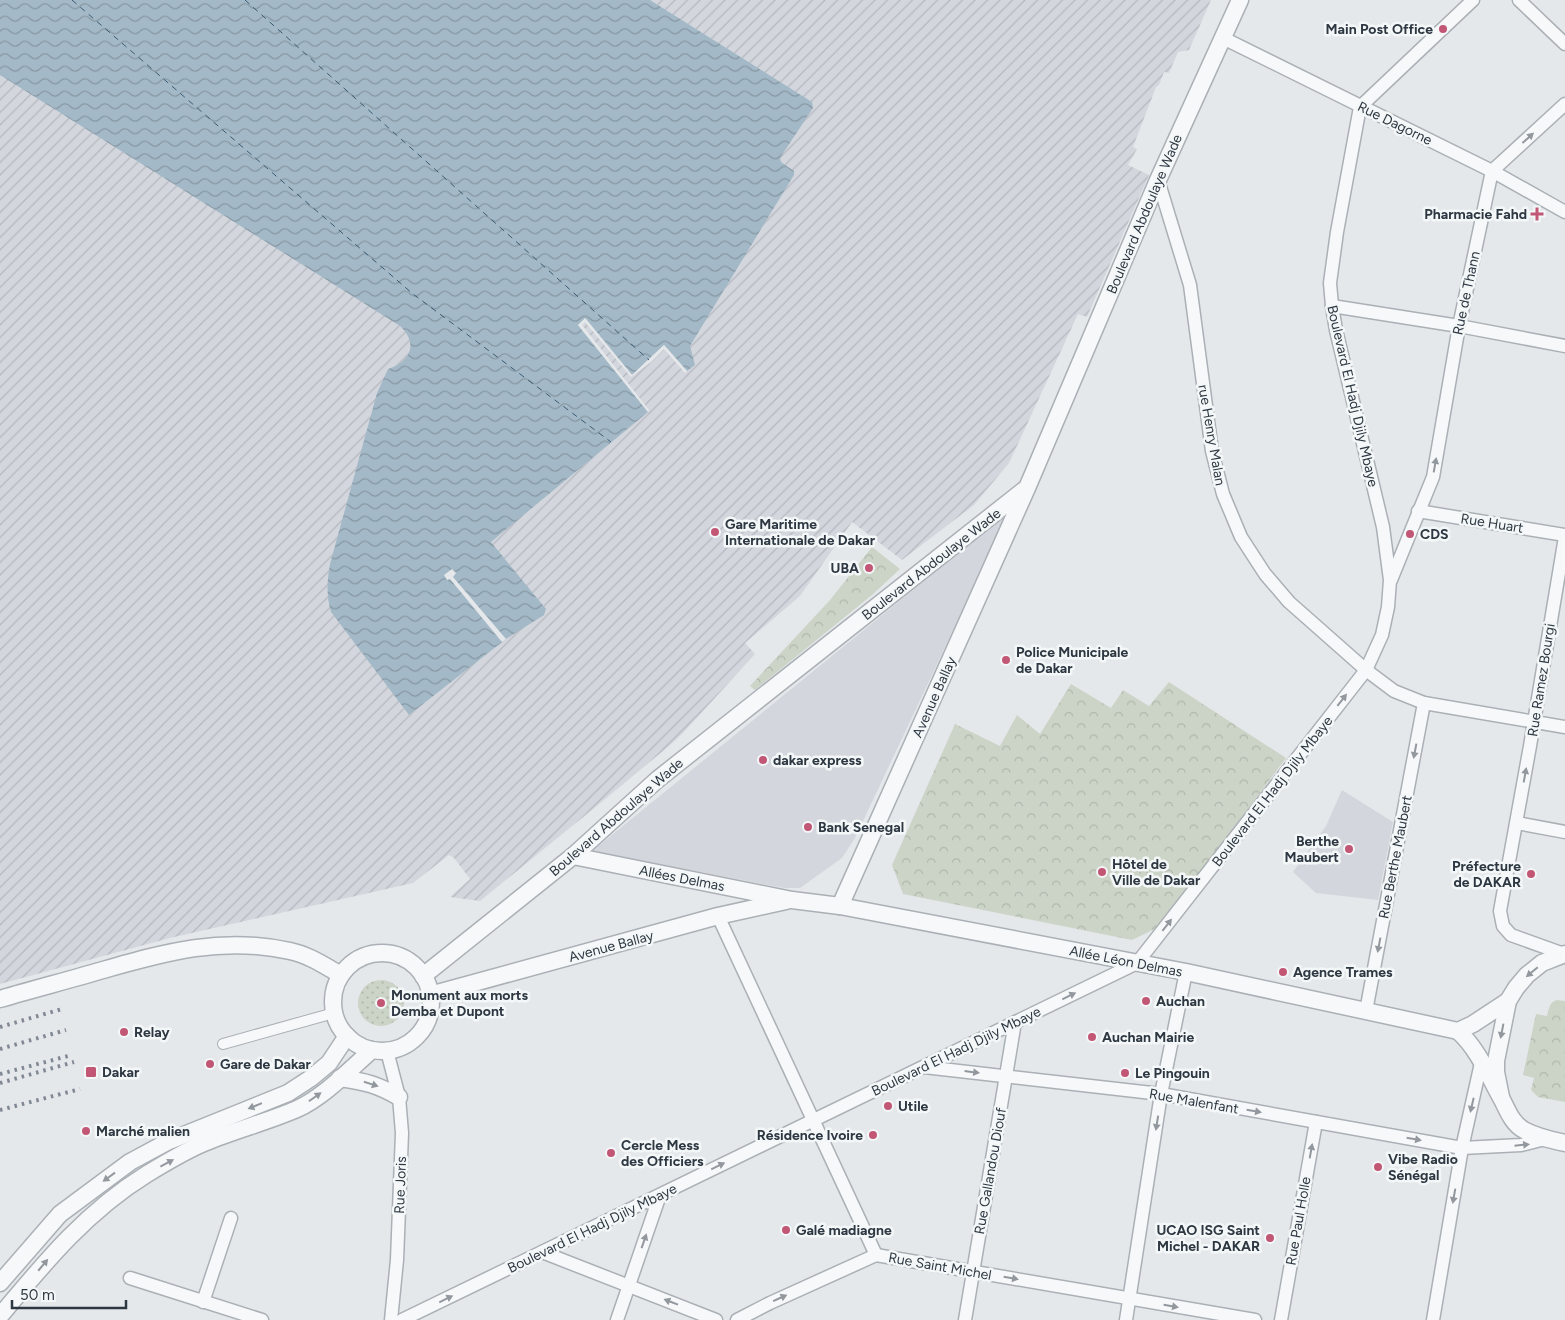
<svg xmlns="http://www.w3.org/2000/svg" width="1565" height="1320" viewBox="0 0 1565 1320" font-family="Figtree,sans-serif">
	<style>
		.built { fill: #d3d7dd }
		.industrial { fill: url(#industrial-furrows) }
		.grass { fill: url(#grass-dots) }
		.park { fill: url(#park-crowns) }
		.water { fill: url(#water-waves) }
		.pier { fill: #e5e8eb }
		.lines { fill: none; stroke-linecap: round; stroke-linejoin: round }
		.ferry { stroke: #3b5b72; stroke-width: 1; stroke-dasharray: 6 5; stroke-linecap: butt }
		.pedestrian-casing { stroke: #aab0b5; stroke-width: 12 }
		.minor-casing { stroke: #aab0b5; stroke-width: 15 }
		.tertiary-casing { stroke: #aab0b5; stroke-width: 19 }
		.pedestrian { stroke: #f7f8fa; stroke-width: 10 }
		.minor { stroke: #f7f8fa; stroke-width: 12 }
		.tertiary { stroke: #f7f8fa; stroke-width: 16 }
		.rail { stroke: #808993; stroke-width: 4; stroke-dasharray: 2.5 5; stroke-linecap: butt }
		.oneway { fill: #92989e }
		.poi-dot { fill: #c25775; stroke: #f4f7f8; stroke-width: 2 }
		.labels { text-anchor: middle; stroke-width: 5; stroke-linejoin: round; paint-order: stroke }
		.poi-label { font-size: 14px; font-weight: bold; fill: #2e3842; stroke: #f4f7f8; text-anchor: start }
		.street-label { font-size: 14px; fill: #2e3842; stroke: #f4f7f8 }
	</style>
	<defs>
		<pattern id="industrial-furrows" width="10" height="10" patternUnits="userSpaceOnUse" patternTransform="scale(1.25)"><rect width="10" height="10" fill="#d3d7dd"/><path d="M-1 1l2-2M0 10L10 0M9 11l2-2" fill="none" stroke="#b5b9bf"/></pattern>
		<pattern id="grass-dots" width="8" height="8" patternUnits="userSpaceOnUse" patternTransform="scale(1.25)"><rect width="8" height="8" fill="#ccd4c7"/><path d="M2 2h.1M6 6h.1" fill="none" stroke="#b0b7ac" stroke-width="1.8" stroke-linecap="round"/></pattern>
		<pattern id="park-crowns" width="20" height="18" patternUnits="userSpaceOnUse" patternTransform="scale(1.25)"><rect width="20" height="18" fill="#ccd4c7"/><path d="M2 6a3 3 0 1 1 6 0M12 15a3 3 0 1 1 6 0" fill="none" stroke="#b0b7ac"/></pattern>
		<pattern id="water-waves" width="16" height="10" patternUnits="userSpaceOnUse" patternTransform="scale(1.25)"><rect width="16" height="10" fill="#a4b9c7"/><path d="M0 5q4-4 8 0t8 0" fill="none" stroke="#8697a3"/></pattern>
	</defs>
	<rect width="100%" height="100%" fill="#e5e8eb"/>
	<g class="built">
		<polygon points="1009,512 855,838 842,858 800,888 784,888 592,851"/>
		<polygon points="1342,790 1393,822 1378,900 1316,893 1293,872 1326,826"/>
	</g>
	<polygon class="industrial" points="0,0 1211,0 1189,50 1178,52 1169,73 1164,72 1159,85 1156,87 1133,147 1137,149 1128,165 1149,175 1087,317 1078,314 1009,463 974,505 902,560 852,522 800,596 745,643 755,654 683,733 669,746 598,805 480,901 450,897 470,879 454,858 449,855 413,883 170,938 0,984"/>
	<circle class="grass" cx="381" cy="1003" r="23"/>
	<g class="park">
		<polygon points="872,547 900,569 872,595 755,690 750,686 830,600"/>
		<polygon points="1169,682 1286,758 1161,926 1132,940 903,894 892,865 955,724 1000,746 1017,715 1040,734 1071,684 1111,708 1123,690 1149,706"/>
		<path d="M1557,1000L1565,1001V1102L1538,1097L1531,1090L1534,1078L1523,1075L1536,1014L1547,1016C1549,1009 1549,1002 1557,1000Z"/>
	</g>
	<path class="water" d="M0,0H650L812,102L813,108L780,158L781,162L794,171V175L690,346L695,365L687,371L664,345L632,375L586,319L578,325L648,412L491,542L546,609L544,615L506,639L409,715L331,612C326,595 327,581 330,564L377,393L388,369C410,362 419,344 400,326L0,75Z"/>
	<g class="pier">
		<polygon points="585,318 632,375 664,345 687,371 685,373 664,349 651,362 631,377 585,322 582,325 649,410 648,412 578,325"/>
		<polygon points="452,569 456,573 453,577 506,639 502,642 450,579 447,580 444,575"/>
	</g>
	<g class="lines">
		<g class="ferry">
			<polyline points="72,0 413,294 611,442"/>
			<polyline points="245,0 649,360"/>
		</g>
		<g class="pedestrian-casing">
			<polyline id="pedestrian" points="223,1044 334,1013"/>
		</g>
		<g class="minor-casing">
			<g id="minor">
				<polyline points="1519,0 1565,44"/>
				<polyline points="1223,38 1492,171 1565,212"/>
				<polyline points="1158,180 1190,285 1212,451 1223,494 1241,537 1265,574 1289,602 1366,670 1394,691 1424,703 1565,727"/>
				<polyline points="1332,306 1459,326 1565,346"/>
				<polyline points="1418,511 1565,535"/>
				<polyline points="1391,580 1433,477 1459,326 1492,171 1565,104"/>
				<polyline points="1517,823 1565,832"/>
				<polyline points="718,916 876,1255"/>
				<polyline points="1564,954 1511,935 1503,926 1500,911 1530,746 1565,537"/>
				<polyline points="1366,1011 1424,703"/>
				<polyline points="387,1051 399,1097 402,1133 397,1260 391,1320"/>
				<polyline points="924,1067 1161,1094 1462,1148 1521,1145 1545,1139"/>
				<polyline points="542,1252 716,1320"/>
				<polyline points="876,1255 1255,1320"/>
				<polyline points="130,1278 262,1320"/>
				<polyline points="203,1302 231,1218"/>
				<polyline points="402,1320 1137,963 1366,670 1382,635 1388,607 1390,580 1383,527 1336,330 1332,306 1330,283 1337,232 1360,107 1473,0"/>
				<polyline points="617,1320 660,1195"/>
				<polyline points="737,1320 770,1303 876,1255"/>
				<polyline points="965,1320 1015,1022"/>
				<polyline points="1126,1320 1161,1094 1186,972"/>
				<polyline points="1281,1320 1316,1122"/>
				<polyline points="1433,1320 1462,1148 1481,1063"/>
			</g>
		</g>
		<g class="tertiary-casing">
			<g id="tertiary">
				<polyline points="573,856 792,900 840,906 1186,972 1458,1031"/>
				<polyline points="840,906 1027,488 1158,180 1240,0"/>
				<circle cx="382" cy="1002" r="49"/>
				<polyline points="423,976 573,856 658,779 1024,490"/>
				<polyline points="430,995 718,916 786,901"/>
				<path d="M0,999C34,989 69,980 103,970C166,952 223,936 290,951C309,955 325,966 341,975"/>
				<path d="M1458,1031C1477,1048 1488,1074 1500,1096C1507,1108 1511,1123 1524,1130C1537,1137 1551,1140 1565,1143"/>
				<polyline points="1458,1031 1473,1024 1508,1001"/>
				<path d="M340,1078C366,1082 376,1084 399,1097"/>
				<polyline points="1501,1097 1496,1072 1496,1061 1508,1001 1516,988 1527,975 1542,963 1565,954"/>
				<polyline points="0,1283 60,1214 130,1162 169,1141 288,1093 311,1078 329,1063 347,1036"/>
				<path d="M0,1316C45,1262 87,1211 147,1174C165,1163 185,1151 204,1143C235,1130 267,1122 297,1109C324,1097 350,1069 372,1050"/>
			</g>
		</g>
		<use href="#pedestrian" class="pedestrian"/>
		<use href="#minor" class="minor"/>
		<use href="#tertiary" class="tertiary"/>
		<g class="rail">
			<polyline points="0,1027 62,1009"/>
			<polyline points="0,1049 66,1030"/>
			<polyline points="0,1074 72,1055"/>
			<polyline points="0,1083 74,1062"/>
			<polyline points="0,1110 80,1089"/>
		</g>
	</g>
	<defs><path id="oneway-solid" d="M-6-.8H1V-3.2L6.5 0L1 3.2V.8H-6Z" transform="scale(1.25)"/></defs>
	<g class="oneway">
		<use href="#oneway-solid" transform="translate(1528 138) rotate(-42)"/>
		<use href="#oneway-solid" transform="translate(1435 465) rotate(-80)"/>
		<use href="#oneway-solid" transform="translate(1342 700) rotate(-52)"/>
		<use href="#oneway-solid" transform="translate(1415 751) rotate(101)"/>
		<use href="#oneway-solid" transform="translate(1525 775) rotate(-80)"/>
		<use href="#oneway-solid" transform="translate(1167 925) rotate(-52)"/>
		<use href="#oneway-solid" transform="translate(1379 945) rotate(101)"/>
		<use href="#oneway-solid" transform="translate(1532 972) rotate(140)"/>
		<use href="#oneway-solid" transform="translate(1069 996) rotate(-26)"/>
		<use href="#oneway-solid" transform="translate(1502 1031) rotate(101)"/>
		<use href="#oneway-solid" transform="translate(972 1072) rotate(7)"/>
		<use href="#oneway-solid" transform="translate(371 1084) rotate(18)"/>
		<use href="#oneway-solid" transform="translate(315 1097) rotate(-35)"/>
		<use href="#oneway-solid" transform="translate(1472 1105) rotate(103)"/>
		<use href="#oneway-solid" transform="translate(255 1106) rotate(158)"/>
		<use href="#oneway-solid" transform="translate(1254 1111) rotate(10)"/>
		<use href="#oneway-solid" transform="translate(1157 1123) rotate(99)"/>
		<use href="#oneway-solid" transform="translate(1414 1139) rotate(10)"/>
		<use href="#oneway-solid" transform="translate(1522 1145) rotate(-6)"/>
		<use href="#oneway-solid" transform="translate(1311 1151) rotate(-80)"/>
		<use href="#oneway-solid" transform="translate(167 1163) rotate(-28)"/>
		<use href="#oneway-solid" transform="translate(718 1166) rotate(-26)"/>
		<use href="#oneway-solid" transform="translate(109 1177) rotate(144)"/>
		<use href="#oneway-solid" transform="translate(1454 1196) rotate(100)"/>
		<use href="#oneway-solid" transform="translate(644 1241) rotate(-71)"/>
		<use href="#oneway-solid" transform="translate(43 1265) rotate(-50)"/>
		<use href="#oneway-solid" transform="translate(1011 1278) rotate(10)"/>
		<use href="#oneway-solid" transform="translate(780 1298) rotate(-24)"/>
		<use href="#oneway-solid" transform="translate(446 1299) rotate(-26)"/>
		<use href="#oneway-solid" transform="translate(671 1302) rotate(-159)"/>
		<use href="#oneway-solid" transform="translate(1171 1306) rotate(10)"/>
	</g>
	<g class="poi-dot">
		<circle cx="1443" cy="29" r="5"/>
		<path d="M1534.5 206.5h5v5h5v5h-5v5h-5v-5h-5v-5h5z"/>
		<circle cx="715" cy="532" r="5"/>
		<circle cx="1410" cy="534" r="5"/>
		<circle cx="869" cy="568" r="5"/>
		<circle cx="1006" cy="660" r="5"/>
		<circle cx="763" cy="760" r="5"/>
		<circle cx="808" cy="827" r="5"/>
		<circle cx="1349" cy="849" r="5"/>
		<circle cx="1102" cy="872" r="5"/>
		<circle cx="1531" cy="874" r="5"/>
		<circle cx="1283" cy="972" r="5"/>
		<circle cx="1146" cy="1001" r="5"/>
		<circle cx="381" cy="1003" r="5"/>
		<circle cx="124" cy="1032" r="5"/>
		<circle cx="1092" cy="1037" r="5"/>
		<circle cx="210" cy="1064" r="5"/>
		<rect x="85" y="1066" width="12" height="12" rx="2.5"/>
		<circle cx="1125" cy="1073" r="5"/>
		<circle cx="888" cy="1106" r="5"/>
		<circle cx="86" cy="1131" r="5"/>
		<circle cx="873" cy="1135" r="5"/>
		<circle cx="611" cy="1153" r="5"/>
		<circle cx="1378" cy="1167" r="5"/>
		<circle cx="786" cy="1230" r="5"/>
		<circle cx="1270" cy="1238" r="5"/>
	</g>
	<g class="labels">
		<g class="poi-label">
			<text x="1433" y="34" text-anchor="end">Main Post Office</text>
			<text x="1527" y="219" text-anchor="end">Pharmacie Fahd</text>
			<text x="725" y="529">Gare Maritime<tspan x="725" dy="16">Internationale de Dakar</tspan></text>
			<text x="1420" y="539">CDS</text>
			<text x="859" y="573" text-anchor="end">UBA</text>
			<text x="1016" y="657">Police Municipale<tspan x="1016" dy="16">de Dakar</tspan></text>
			<text x="773" y="765">dakar express</text>
			<text x="818" y="832">Bank Senegal</text>
			<text x="1339" y="846" text-anchor="end">Berthe<tspan x="1339" dy="16">Maubert</tspan></text>
			<text x="1112" y="869">Hôtel de<tspan x="1112" dy="16">Ville de Dakar</tspan></text>
			<text x="1521" y="871" text-anchor="end">Préfecture<tspan x="1521" dy="16">de DAKAR</tspan></text>
			<text x="1293" y="977">Agence Trames</text>
			<text x="391" y="1000">Monument aux morts<tspan x="391" dy="16">Demba et Dupont</tspan></text>
			<text x="1156" y="1006">Auchan</text>
			<text x="134" y="1037">Relay</text>
			<text x="1102" y="1042">Auchan Mairie</text>
			<text x="220" y="1069">Gare de Dakar</text>
			<text x="102" y="1077">Dakar</text>
			<text x="1135" y="1078">Le Pingouin</text>
			<text x="898" y="1111">Utile</text>
			<text x="96" y="1136">Marché malien</text>
			<text x="863" y="1140" text-anchor="end">Résidence Ivoire</text>
			<text x="621" y="1150">Cercle Mess<tspan x="621" dy="16">des Officiers</tspan></text>
			<text x="1388" y="1164">Vibe Radio<tspan x="1388" dy="16">Sénégal</tspan></text>
			<text x="796" y="1235">Galé madiagne</text>
			<text x="1260" y="1235" text-anchor="end">UCAO ISG Saint<tspan x="1260" dy="16">Michel - DAKAR</tspan></text>
		</g>
		<g class="street-label">
			<text transform="translate(1395 123) rotate(26)" y="5">Rue Dagorne</text>
			<text transform="translate(1144 214) rotate(-67)" y="5">Boulevard Abdoulaye Wade</text>
			<text transform="translate(1466 293) rotate(-78)" y="5">Rue de Thann</text>
			<text transform="translate(1353 396) rotate(77)" y="5">Boulevard El Hadj Djily Mbaye</text>
			<text transform="translate(1212 435) rotate(80)" y="5">rue Henry Malan</text>
			<text transform="translate(1492 523) rotate(9)" y="5">Rue Huart</text>
			<text transform="translate(931 564) rotate(-38)" y="5">Boulevard Abdoulaye Wade</text>
			<text transform="translate(1541 680) rotate(-81)" y="5">Rue Ramez Bourgi</text>
			<text transform="translate(934 697) rotate(-66)" y="5">Avenue Ballay</text>
			<text transform="translate(1272 791) rotate(-52)" y="5">Boulevard El Hadj Djily Mbaye</text>
			<text transform="translate(616 817) rotate(-41)" y="5">Boulevard Abdoulaye Wade</text>
			<text transform="translate(1395 857) rotate(-79)" y="5">Rue Berthe Maubert</text>
			<text transform="translate(682 878) rotate(11)" y="5">Allées Delmas</text>
			<text transform="translate(611 946) rotate(-15)" y="5">Avenue Ballay</text>
			<text transform="translate(1126 961) rotate(11)" y="5">Allée Léon Delmas</text>
			<text transform="translate(956 1051) rotate(-26)" y="5">Boulevard El Hadj Djily Mbaye</text>
			<text transform="translate(1194 1101) rotate(10)" y="5">Rue Malenfant</text>
			<text transform="translate(990 1171) rotate(-80)" y="5">Rue Gallandou Diouf</text>
			<text transform="translate(400 1185) rotate(-88)" y="5">Rue Joris</text>
			<text transform="translate(1298 1221) rotate(-80)" y="5">Rue Paul Holle</text>
			<text transform="translate(592 1228) rotate(-26)" y="5">Boulevard El Hadj Djily Mbaye</text>
			<text transform="translate(940 1266) rotate(10)" y="5">Rue Saint Michel</text>
		</g>
	</g>
	<path d="M12 1300v8h114v-8" fill="none" stroke="#2e3842" stroke-width="2.5"/>
	<text x="20" y="1300" font-size="15" fill="#2e3842" stroke="#f4f7f8" stroke-width="4" paint-order="stroke">50 m</text>
</svg>
